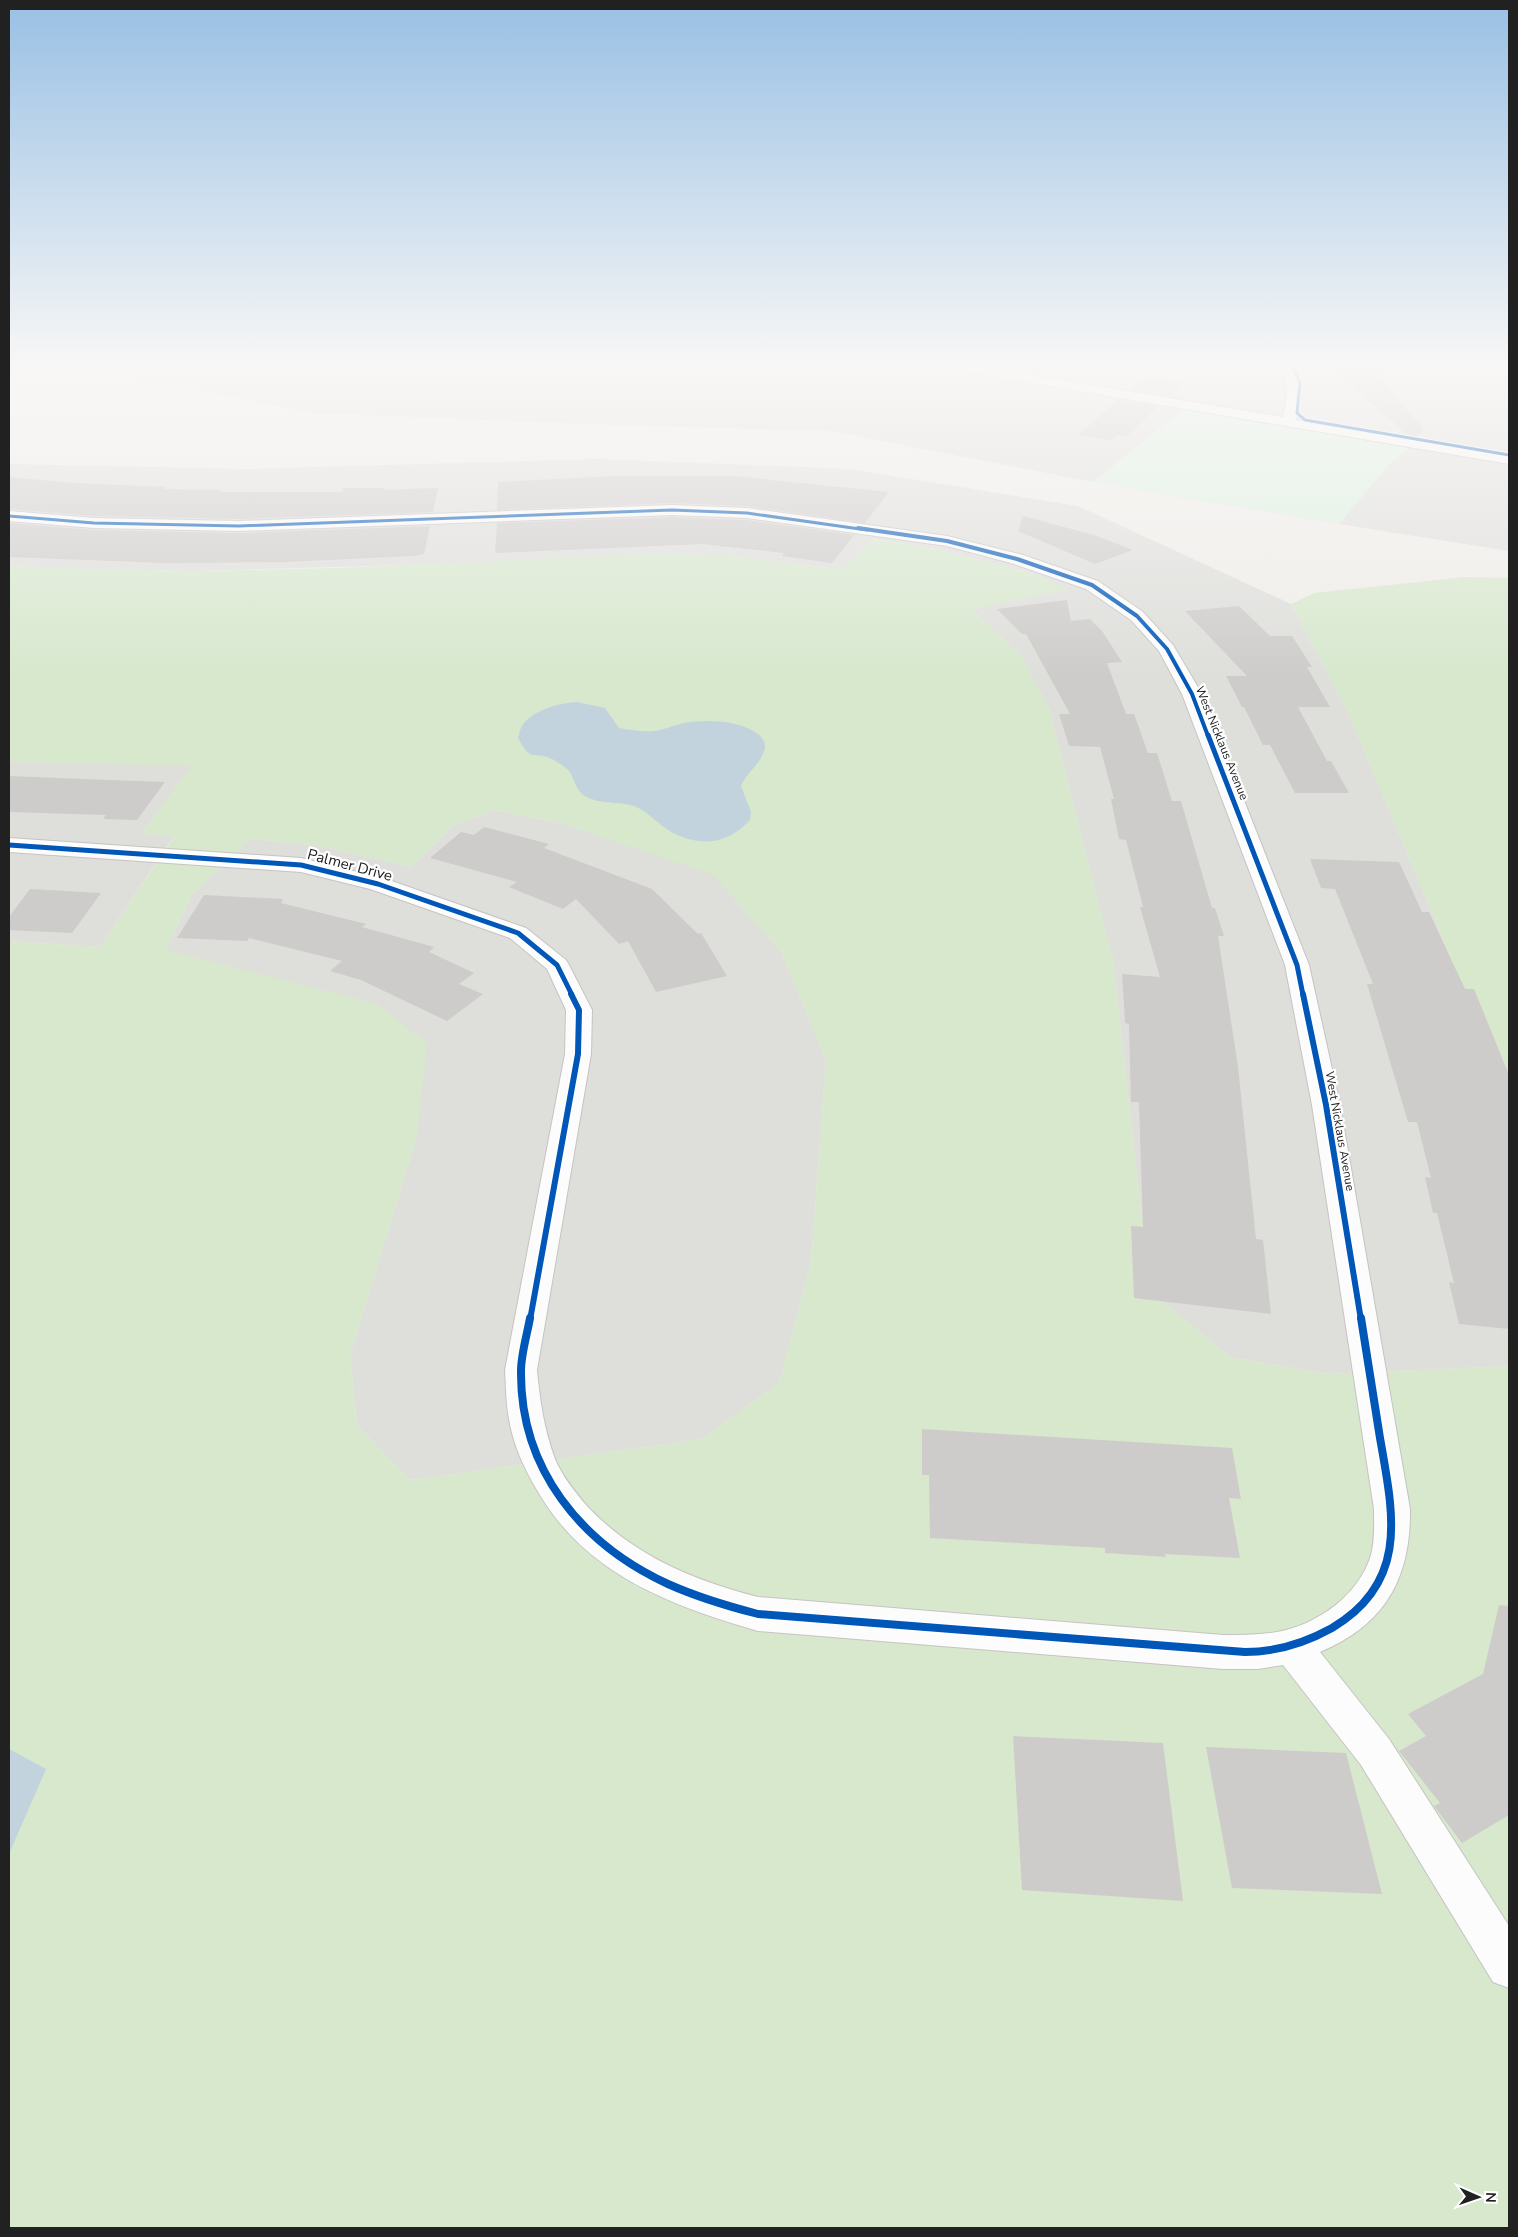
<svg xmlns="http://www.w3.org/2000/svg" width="1518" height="2237" viewBox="0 0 1518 2237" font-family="'Nunito Sans',sans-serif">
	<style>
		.residential { fill: #dededb }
		.grass { fill: #d7e8cd; fill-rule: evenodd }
		.park { fill: #dcf1e0 }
		.water { fill: #c2d3dd }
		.building { fill: #ceccca }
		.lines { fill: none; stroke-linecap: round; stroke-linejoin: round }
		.minor-casing { stroke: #c5c4c2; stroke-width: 2 }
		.minor { fill: #fdfcfc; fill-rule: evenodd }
		.cycleway-far4-casing { stroke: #fff; stroke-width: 5 }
		.cycleway-far3-casing { stroke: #fff; stroke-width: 5.5 }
		.cycleway-far2-casing { stroke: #fff; stroke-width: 8 }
		.cycleway-far1-casing { stroke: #fff; stroke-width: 9 }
		.cycleway-casing { stroke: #fff; stroke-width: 11 }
		.cycleway-far4 { stroke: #0057b8; stroke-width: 3 }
		.cycleway-far3 { stroke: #0057b8; stroke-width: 4 }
		.cycleway-far2 { stroke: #0057b8; stroke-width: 5 }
		.cycleway-far1 { stroke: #0057b8; stroke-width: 6 }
		.cycleway { stroke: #0057b8; stroke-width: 8 }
		.labels { text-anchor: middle; stroke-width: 4.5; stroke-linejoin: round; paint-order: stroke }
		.far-street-label { font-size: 12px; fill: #212121; stroke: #fff }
		.street-label { font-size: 15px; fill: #212121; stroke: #fff }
	</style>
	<rect width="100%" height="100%" fill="#efeeea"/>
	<g class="residential">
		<polygon points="34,365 1509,365 1509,551 1339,524 1093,482 831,431 612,425 312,413 140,378"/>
		<polygon points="599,459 850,469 1078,506 1291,604 1349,714 1509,1098 1509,1366 1329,1374 1230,1357 1150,1291 1113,960 1049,709 1019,653 971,610 1068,589 1025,571 930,548 874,539 842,570 732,556 195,571 42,568 9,564 9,464 248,469"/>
		<polygon points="9,762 193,765 141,834 175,835 100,947 9,941"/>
		<polygon points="495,810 564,824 713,874 781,952 826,1059 811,1263 779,1383 702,1439 410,1480 357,1426 350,1355 417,1136 166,950 191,896 249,839 320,846 411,867 452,826"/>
	</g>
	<g class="grass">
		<path d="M874,539L930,548L1025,571L1069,589L971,610L1019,653L1049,709L1113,960L1150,1291L1230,1357L1329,1374L1509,1366V2228H9V941L100,947L175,836L141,834L192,766L9,762V564L42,568L195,571L335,568L652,554L732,556L842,570ZM495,810L564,824L713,875L781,952L826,1059L811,1263L779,1383L702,1439L410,1480L357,1426L350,1355L417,1136L427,1043L377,1004L166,950L191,896L249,839L320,846L411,867L452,826Z"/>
		<polygon points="1465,577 1509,578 1509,1098 1349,714 1291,604 1314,593"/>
	</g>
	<polygon class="park" points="1185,407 1408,448 1389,465 1339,524 1093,482"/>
	<g class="water">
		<path d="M577,702L605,708L619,728C630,730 643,732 654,731C664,730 674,725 684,723C706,719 740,720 758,734C763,738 767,745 764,751C760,765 746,773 741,786L751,812L750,820C727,845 698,848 668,830C657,823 646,810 634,806C617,801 596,805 582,794C576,789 574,778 569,771C566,767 558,763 554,760C534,749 532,765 518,738C519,735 520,729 522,726C532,710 559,703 577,702Z"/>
		<polygon points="9,1749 46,1769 9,1854"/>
	</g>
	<g class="building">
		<polygon points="1336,365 1370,365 1424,430 1415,438 1412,438 1356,390"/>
		<polygon points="1142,379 1187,381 1170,396 1130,390"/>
		<polygon points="1119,399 1159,406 1126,437 1117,435 1111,441 1078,435"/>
		<polygon points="616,476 734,476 889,492 865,523 747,506 672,503 497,510 498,482"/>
		<polygon points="9,477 75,483 166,487 164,489 221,490 220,492 342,492 343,488 385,488 384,490 438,488 433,512 239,519 94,516 9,509"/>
		<polygon points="1023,516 1094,535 1133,550 1095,564 1018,531"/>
		<polygon points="672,517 747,520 854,535 832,563 782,556 784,553 702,544 495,553 497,523"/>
		<polygon points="9,523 94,530 239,533 430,526 424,554 413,556 285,562 164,563 9,557"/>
		<polygon points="1067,600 1071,621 1090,619 1102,631 1122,662 1107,663 1126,714 1134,714 1148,753 1157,753 1172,801 1181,801 1212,908 1215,908 1224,936 1218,936 1238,1067 1256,1239 1263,1240 1271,1314 1134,1298 1131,1226 1143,1227 1139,1102 1131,1102 1129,1024 1125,1023 1122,974 1160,977 1140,907 1143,907 1126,840 1119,839 1111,799 1114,799 1100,747 1069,746 1059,714 1070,714 1026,634 1022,634 997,609"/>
		<polygon points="1239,606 1270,636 1292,636 1312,667 1307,667 1330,707 1298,707 1327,761 1331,761 1349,793 1295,793 1270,745 1263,745 1244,707 1242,707 1226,676 1247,676 1185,611"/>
		<polygon points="9,776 84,779 165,782 137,820 103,819 106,815 9,812"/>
		<polygon points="484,827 549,844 544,848 652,889 698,934 701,933 727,976 656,992 628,941 619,944 576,899 563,909 509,887 517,882 430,858 461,832 474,835"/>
		<polygon points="1310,859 1399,862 1422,912 1429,912 1465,989 1474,989 1509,1075 1509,1329 1459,1324 1449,1282 1454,1283 1437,1213 1433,1213 1425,1177 1431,1178 1417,1122 1408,1122 1367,984 1373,984 1335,889 1321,888"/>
		<polygon points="30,889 101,893 72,933 9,930 9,917"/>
		<polygon points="204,895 283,899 281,903 366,924 362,927 434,947 429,952 474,973 459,984 483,994 447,1021 361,980 330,971 342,961 249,938 247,941 177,938"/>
		<polygon points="922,1429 1232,1448 1241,1499 1229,1498 1240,1558 1165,1554 1166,1557 1105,1553 1105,1548 930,1538 929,1475 922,1475"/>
		<polygon points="1499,1605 1509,1606 1509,1815 1462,1843 1434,1806 1440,1803 1399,1751 1426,1736 1408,1714 1483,1674"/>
		<polygon points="1013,1736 1163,1743 1183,1901 1022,1890"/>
		<polygon points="1206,1747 1346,1753 1382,1894 1232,1888"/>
	</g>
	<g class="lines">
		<g class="minor-casing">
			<g id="minor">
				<path d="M945,365H971L1283,417C1288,397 1290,383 1279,365H1291C1303,384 1302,398 1296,420L1509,456V464L951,369Z"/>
				<path d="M672,505L747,508L947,536L1023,555L1098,581L1143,612L1173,645L1202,694L1309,965L1340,1105L1410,1509C1411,1578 1385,1625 1320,1652L1389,1739L1509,1926V1988L1493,1982L1361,1765L1283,1665L1258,1669H1223L758,1631C669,1605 585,1574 537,1490C524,1468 513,1444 509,1419C506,1403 506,1386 505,1370L565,1054L566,1010L547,969L510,938L370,889L301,872L9,852V838L301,858L386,879L526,928L566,960L569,965L592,1010L591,1054L537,1370C540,1402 544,1429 555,1459C562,1476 575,1492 587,1506C634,1556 693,1580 758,1597L1223,1635C1241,1635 1259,1635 1277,1632C1317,1625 1359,1595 1371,1555C1375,1540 1374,1524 1374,1509L1312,1105L1285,965L1182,694L1159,651L1131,620L1086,589L1011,563L947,546L747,518L672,515L239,531L94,528L9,521V511L94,518L239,521Z"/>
			</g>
		</g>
		<use href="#minor" class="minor"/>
		<g class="cycleway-far4-casing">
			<g id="cycleway-far4">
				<polyline points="1291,365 1300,382 1297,413 1305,420 1509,455"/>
				<polyline points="9,516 94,523 239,526 672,510 747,513 867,530"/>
			</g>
		</g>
		<g class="cycleway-far3-casing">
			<polyline id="cycleway-far3" points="858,528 947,541 1017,559 1092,585 1137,616 1167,649 1192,694 1208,736"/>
		</g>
		<g class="cycleway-far2-casing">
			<g id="cycleway-far2">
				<polyline points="1208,735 1297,965 1303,995"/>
				<polyline points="9,845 301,865 378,884 518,933 557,965 572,995"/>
			</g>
		</g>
		<g class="cycleway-far1-casing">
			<g id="cycleway-far1">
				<polyline points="1303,994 1326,1105 1361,1320"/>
				<polyline points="530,1320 578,1054 579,1010 571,994"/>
			</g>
		</g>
		<g class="cycleway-casing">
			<path id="cycleway" d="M530,1318C527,1335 521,1354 521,1371C520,1469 581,1544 668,1584C697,1597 727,1606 758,1614L1245,1652C1275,1652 1305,1643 1332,1628C1410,1582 1393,1513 1380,1438C1374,1398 1367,1358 1361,1318"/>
		</g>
		<use href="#cycleway-far4" class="cycleway-far4"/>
		<use href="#cycleway-far3" class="cycleway-far3"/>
		<use href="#cycleway-far2" class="cycleway-far2"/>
		<use href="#cycleway-far1" class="cycleway-far1"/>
		<use href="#cycleway" class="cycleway"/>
	</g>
	<linearGradient id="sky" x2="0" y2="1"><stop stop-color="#99c0e4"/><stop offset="0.54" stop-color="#f8f7f6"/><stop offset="1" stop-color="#f8f7f6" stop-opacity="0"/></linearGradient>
	<rect width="1518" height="678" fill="url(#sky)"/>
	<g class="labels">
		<g class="far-street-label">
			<text transform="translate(1222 743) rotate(68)" y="4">West Nicklaus Avenue</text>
			<text transform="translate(1340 1131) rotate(80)" y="4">West Nicklaus Avenue</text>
		</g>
		<g class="street-label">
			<text transform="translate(350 865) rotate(15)" y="5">Palmer Drive</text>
		</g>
	</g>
	<rect width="1518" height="2237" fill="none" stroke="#212121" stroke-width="20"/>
	<g transform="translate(1478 2197) rotate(92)" stroke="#ffffff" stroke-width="4" paint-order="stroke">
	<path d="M0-4L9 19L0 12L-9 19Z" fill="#212121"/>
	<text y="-8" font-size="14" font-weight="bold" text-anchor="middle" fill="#212121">N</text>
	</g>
</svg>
